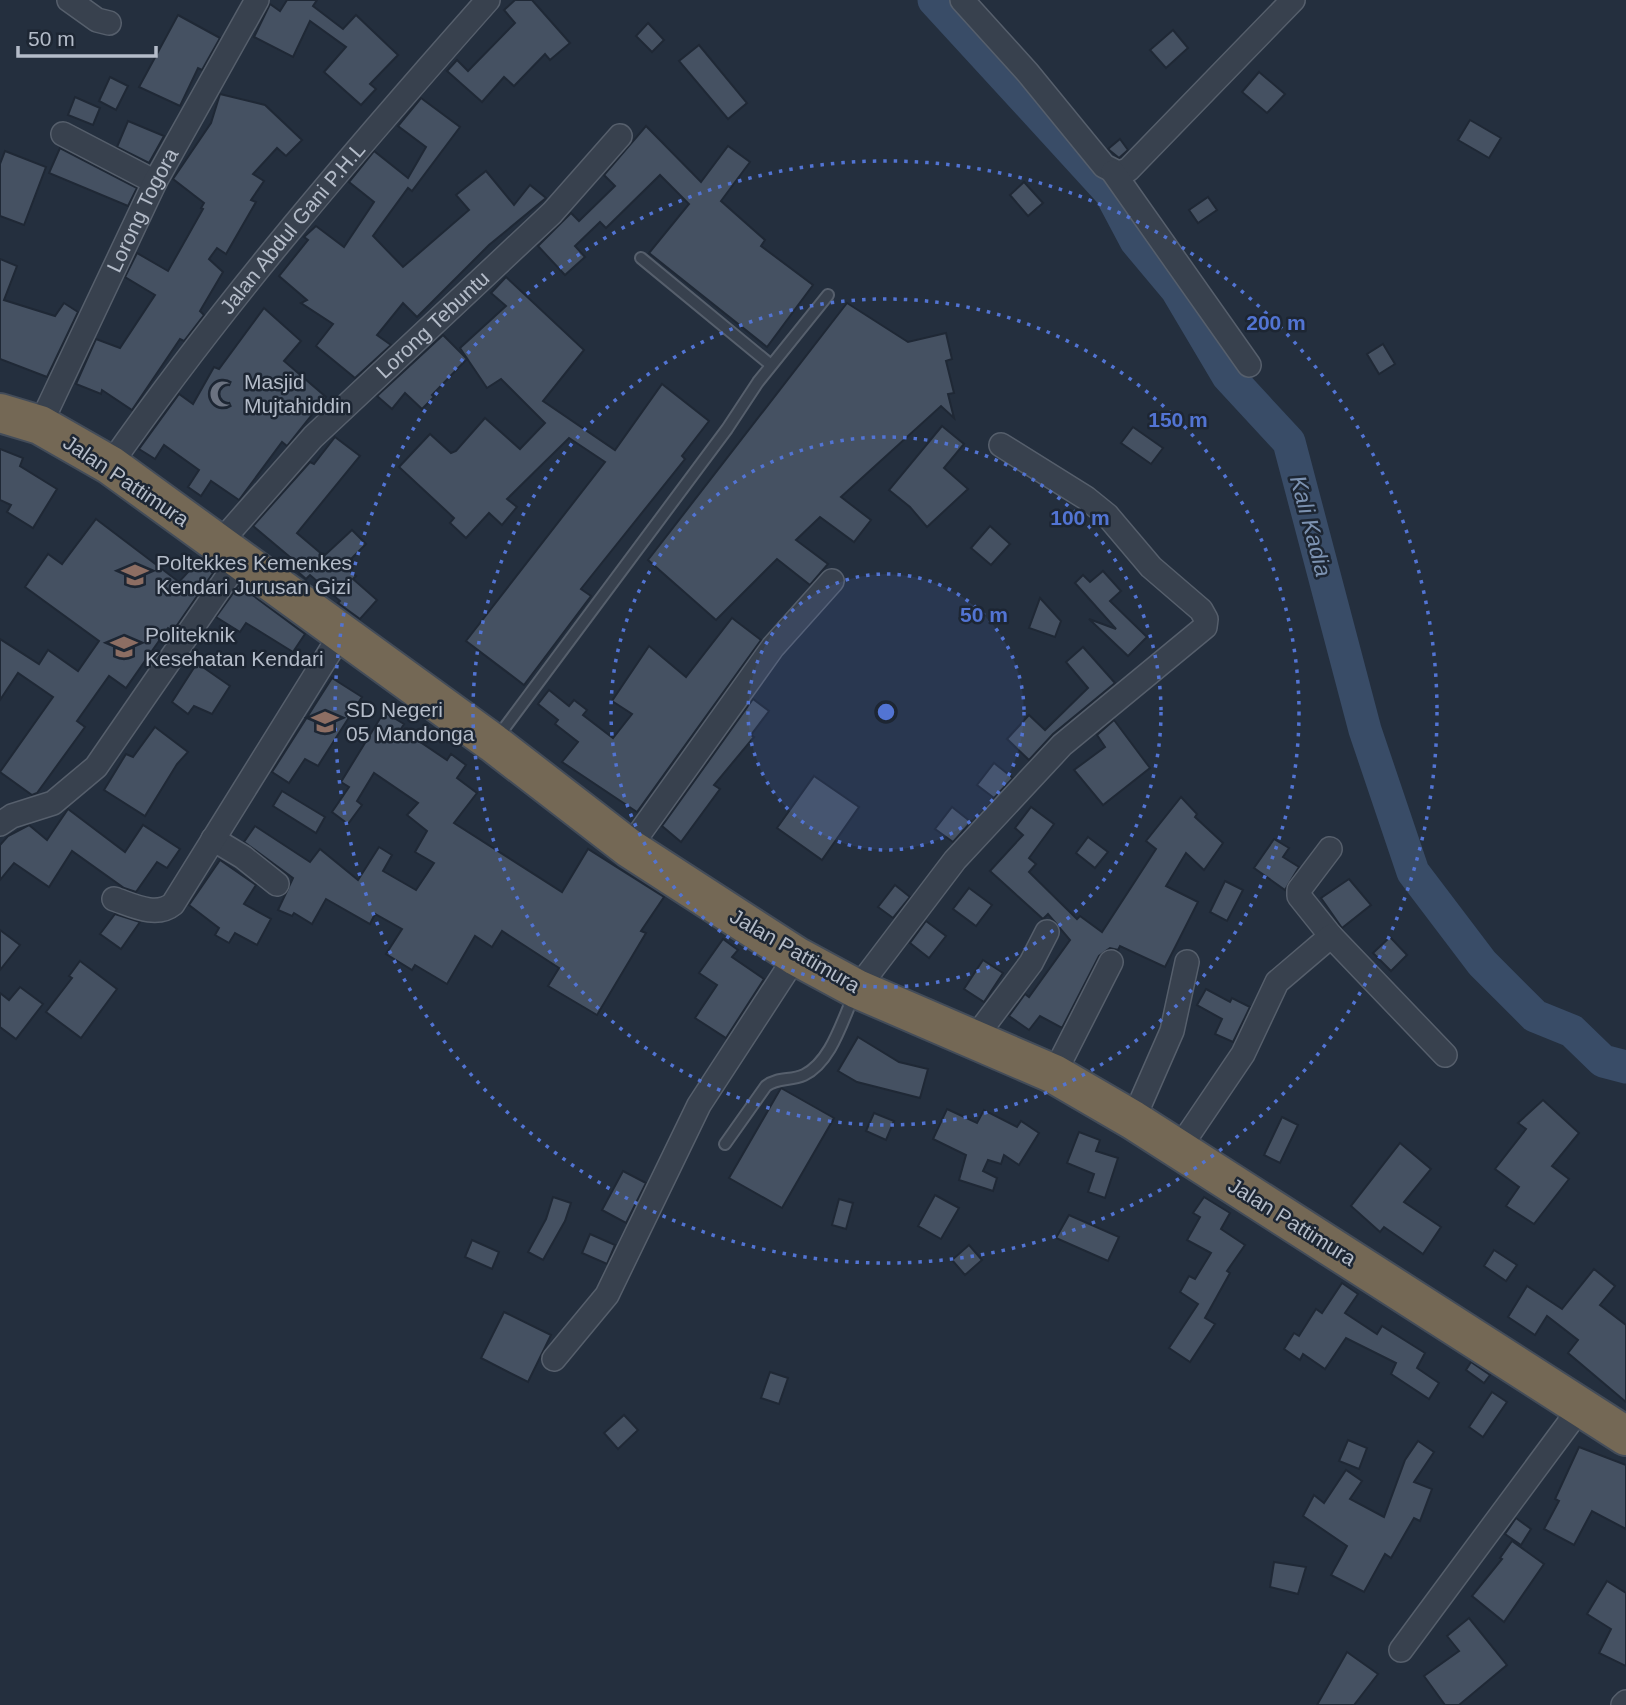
<svg xmlns="http://www.w3.org/2000/svg" width="1626" height="1705" viewBox="0 0 1626 1705" font-family="Arial,sans-serif">
	<style>
		.lines { fill: none; stroke-linecap: round; stroke-linejoin: round }
		.river { stroke: #394c67; stroke-width: 33 }
		.building { fill: #455162; stroke: #1f2835; stroke-width: 2 }
		.lane-casing { stroke: #565f6c; stroke-width: 14 }
		.street-casing { stroke: #565f6c; stroke-width: 26 }
		.highway-casing { stroke: #434c59; stroke-width: 42 }
		.lane { stroke: #38414e; stroke-width: 10 }
		.street { stroke: #38414e; stroke-width: 23 }
		.highway { stroke: #746855; stroke-width: 38 }
		.ring { fill: none; stroke: #5274d3; stroke-width: 3.5; stroke-dasharray: 3.5 7 }
		.labels { text-anchor: middle; stroke-width: 5; stroke-linejoin: round; paint-order: stroke }
		.street-label { font-size: 21px; fill: #b4bcc9; stroke: #1d2633 }
		.poi-label { font-size: 21px; fill: #b4bcc9; stroke: #1d2633; text-anchor: start }
		.water-label { font-size: 23px; font-style: italic; fill: #7c92b1; stroke: #1d2633 }
		.centre { fill: #5274d3; stroke: #1d2633; stroke-width: 3.5 }
		.ring-label { font-size: 21px; text-anchor: middle; font-weight: bold; fill: #5274d3; stroke: #1d2633; stroke-width: 5; stroke-linejoin: round; paint-order: stroke }
	</style>
	<rect width="100%" height="100%" fill="#242f3e"/>
	<g class="lines">
		<polyline class="river" points="934,0 1110,192 1136,241 1177,290 1228,376 1289,442 1365,730 1413,872 1482,963 1535,1016 1572,1031 1603,1061 1626,1067"/>
	</g>
	<g class="building">
		<polygon points="287,0 317,0 313,6 343,29 356,15 398,55 370,84 376,89 361,105 324,72 346,47 310,21 293,57 254,37 270,4 280,11"/>
		<polygon points="515,0 532,0 570,43 550,60 545,54 514,86 504,77 482,102 447,71 457,60 468,71 515,23 504,10"/>
		<polygon points="178,15 220,38 202,70 198,68 180,106 139,87"/>
		<polygon points="648,23 664,40 652,52 636,36"/>
		<polygon points="1173,30 1188,48 1166,68 1150,50"/>
		<polygon points="699,45 747,103 728,119 679,61"/>
		<polygon points="1259,72 1285,94 1267,113 1242,92"/>
		<polygon points="110,77 128,86 116,110 99,101"/>
		<polygon points="220,94 265,105 302,140 286,156 277,148 253,174 264,181 251,200 256,202 226,254 217,248 209,259 223,272 200,311 204,315 184,341 180,339 132,410 102,390 101,394 76,384 96,339 120,348 155,295 125,277 137,253 168,271 203,209 201,208 204,203 173,179 211,123"/>
		<polygon points="75,97 100,108 93,125 68,115"/>
		<polygon points="421,98 460,127 412,191 408,188 373,236 403,267 469,210 456,195 486,171 514,205 530,185 546,198 489,245 417,317 403,303 377,335 391,345 355,378 316,346 333,324 301,303 307,300 279,276 308,240 304,237 316,226 344,247 374,202 349,182 374,151 408,178 426,147 398,126"/>
		<polygon points="1470,120 1501,138 1489,158 1458,140"/>
		<polygon points="128,121 164,136 149,163 117,147"/>
		<polygon points="646,126 701,182 728,146 750,162 721,201 765,240 761,246 813,285 767,347 649,253 689,204 660,175 606,228 600,222 575,246 585,257 565,275 538,246 571,213 579,221 615,186 604,175"/>
		<polygon points="1120,139 1128,150 1119,158 1108,149"/>
		<polygon points="60,148 137,188 128,206 49,173"/>
		<polygon points="5,151 46,167 24,225 0,216 0,164"/>
		<polygon points="1024,182 1043,203 1028,216 1010,195"/>
		<polygon points="1208,197 1217,210 1198,223 1189,210"/>
		<polygon points="0,259 17,266 4,300 55,316 64,303 78,312 47,377 0,359"/>
		<polygon points="506,277 584,350 543,401 615,450 662,384 709,421 682,456 685,459 581,589 591,596 524,685 466,641 605,462 569,438 507,499 517,507 502,525 489,513 466,538 450,523 454,518 399,467 430,434 451,453 456,451 485,418 520,449 545,423 501,379 487,388 460,348 506,306 491,293"/>
		<polygon points="847,303 908,342 946,333 952,359 946,361 954,393 948,394 954,418 941,406 841,497 871,520 854,542 820,517 796,540 828,564 810,585 777,559 716,620 648,560"/>
		<polygon points="264,308 301,341 284,361 326,397 287,446 282,442 239,500 211,481 201,496 188,487 199,470 164,445 155,459 139,449 179,394 193,404 214,367 219,369"/>
		<polygon points="443,335 467,359 432,395 434,397 422,409 405,393 392,409 377,396"/>
		<polygon points="1383,344 1395,364 1379,374 1367,354"/>
		<polygon points="942,426 964,444 944,468 968,489 927,527 910,507 889,490"/>
		<polygon points="1133,427 1163,448 1151,464 1121,443"/>
		<polygon points="335,437 360,456 297,533 324,556 352,530 366,544 344,566 356,576 353,579 377,600 360,619 338,603 340,601 310,575 306,579 286,561 290,557 253,526 310,462 314,464"/>
		<polygon points="0,449 23,458 20,466 57,489 33,528 7,512 11,505 0,500"/>
		<polygon points="96,519 179,582 198,561 213,573 173,631 168,628 126,688 109,676 77,721 85,727 37,793 32,795 0,772 53,697 18,673 0,700 0,639 39,664 48,650 78,671 99,641 25,587 48,554 62,564"/>
		<polygon points="990,526 1010,544 991,565 971,548"/>
		<polygon points="1103,571 1121,591 1110,601 1147,637 1128,656 1089,619 1116,629 1075,583 1083,575 1090,582"/>
		<polygon points="239,585 305,634 293,652 246,623 240,632 216,617"/>
		<polygon points="1040,598 1061,621 1055,637 1029,628"/>
		<polygon points="732,618 761,640 637,812 562,762 578,742 555,724 558,720 538,704 549,690 569,706 574,700 587,710 583,715 613,738 632,714 612,701 649,646 686,677"/>
		<polygon points="1083,647 1115,683 1053,734 1029,760 1007,739 1029,715 1045,730 1088,688 1066,662"/>
		<polygon points="197,663 230,686 212,714 194,706 188,714 172,702"/>
		<polygon points="332,678 362,697 318,766 305,759 289,783 272,772"/>
		<polygon points="753,699 769,711 751,735 754,737 714,785 720,789 681,842 662,826"/>
		<polygon points="384,712 404,724 401,729 447,760 451,754 466,765 457,778 477,793 454,823 562,892 588,849 664,897 641,931 646,933 597,1015 548,986 559,968 502,931 492,947 475,936 447,984 415,965 412,970 386,954 402,929 375,914 370,924 326,899 312,924 294,913 292,916 278,910 293,878 244,842 255,826 310,862 320,849 358,880 379,847 392,855 383,871 416,890 434,863 415,852 427,831 407,815 418,803 374,773 357,801 362,805 348,824 332,812 349,787 341,782"/>
		<polygon points="1114,720 1150,768 1103,805 1074,770 1105,747 1097,735"/>
		<polygon points="155,727 188,752 177,764 145,816 104,790 126,754 133,757"/>
		<polygon points="994,763 1013,778 994,798 977,785"/>
		<polygon points="814,776 859,807 822,860 777,828"/>
		<polygon points="282,791 325,817 316,833 273,806"/>
		<polygon points="1181,797 1197,814 1195,817 1223,843 1204,870 1186,853 1166,886 1198,902 1165,967 1120,946 1118,950 1110,948 1099,956 1062,1028 1040,1016 1029,1030 1009,1016 1025,994 1029,997 1070,940 1048,914 1043,919 990,871 1023,835 1015,828 1031,807 1054,824 1029,858 1036,864 1029,872 1077,919 1080,916 1102,932 1156,849 1146,841"/>
		<polygon points="952,807 971,822 953,842 935,829"/>
		<polygon points="68,809 125,852 143,825 180,849 167,868 157,862 136,892 124,888 72,851 49,887 14,863 0,880 0,845 8,836 29,825 47,840"/>
		<polygon points="1088,837 1108,852 1095,868 1076,853"/>
		<polygon points="1274,839 1289,848 1283,857 1299,867 1285,890 1254,868"/>
		<polygon points="220,860 256,885 244,904 271,919 257,945 235,933 229,943 215,935 219,928 189,905"/>
		<polygon points="1349,879 1371,905 1342,928 1321,898"/>
		<polygon points="1225,881 1243,890 1227,921 1210,912"/>
		<polygon points="895,885 910,897 893,918 878,907"/>
		<polygon points="969,888 992,905 976,926 953,909"/>
		<polygon points="115,914 140,922 121,949 100,934"/>
		<polygon points="926,921 946,936 929,958 910,943"/>
		<polygon points="0,930 20,945 0,970"/>
		<polygon points="1390,937 1407,955 1391,971 1373,953"/>
		<polygon points="723,939 738,950 732,957 764,979 726,1038 695,1018 717,985 699,973"/>
		<polygon points="983,960 1003,973 984,1002 964,989"/>
		<polygon points="80,961 117,989 81,1038 46,1012 72,978 69,976"/>
		<polygon points="20,987 43,1004 16,1039 0,1027 0,993 9,1000"/>
		<polygon points="1206,989 1230,1002 1232,998 1250,1007 1233,1042 1215,1034 1222,1019 1197,1005"/>
		<polygon points="858,1037 899,1062 928,1069 920,1098 857,1082 838,1071"/>
		<polygon points="781,1088 834,1118 782,1208 729,1178"/>
		<polygon points="1543,1100 1579,1133 1552,1166 1569,1179 1534,1224 1506,1206 1519,1187 1495,1169 1526,1129 1518,1123"/>
		<polygon points="947,1109 977,1123 984,1110 1017,1127 1021,1121 1039,1133 1019,1165 1004,1155 1001,1164 988,1160 983,1171 997,1178 993,1191 959,1180 966,1155 933,1139"/>
		<polygon points="874,1113 894,1121 886,1140 866,1131"/>
		<polygon points="1282,1117 1298,1125 1280,1163 1264,1155"/>
		<polygon points="1079,1132 1100,1140 1096,1151 1118,1158 1105,1198 1088,1192 1094,1174 1067,1163"/>
		<polygon points="1400,1143 1431,1169 1404,1202 1441,1227 1423,1254 1384,1227 1380,1232 1351,1206"/>
		<polygon points="623,1171 646,1183 626,1223 602,1210"/>
		<polygon points="935,1195 959,1208 941,1239 918,1226"/>
		<polygon points="553,1197 571,1203 565,1221 543,1260 528,1252 546,1219"/>
		<polygon points="1204,1197 1230,1213 1221,1229 1245,1245 1227,1271 1230,1273 1205,1318 1215,1324 1190,1362 1169,1348 1198,1304 1180,1292 1189,1276 1195,1279 1211,1253 1187,1240 1200,1217 1193,1213"/>
		<polygon points="839,1199 853,1203 846,1229 832,1225"/>
		<polygon points="1069,1215 1119,1237 1108,1261 1056,1238"/>
		<polygon points="590,1234 615,1245 607,1264 582,1253"/>
		<polygon points="472,1240 499,1252 492,1269 465,1257"/>
		<polygon points="969,1245 982,1260 965,1275 952,1260"/>
		<polygon points="1494,1250 1517,1265 1506,1281 1484,1266"/>
		<polygon points="1594,1269 1615,1286 1600,1305 1626,1325 1626,1402 1568,1353 1578,1340 1547,1316 1535,1335 1508,1317 1527,1286 1562,1309"/>
		<polygon points="1342,1283 1358,1294 1345,1313 1377,1334 1382,1326 1425,1353 1417,1368 1439,1383 1429,1399 1391,1374 1396,1363 1346,1338 1325,1369 1303,1354 1300,1360 1284,1349 1294,1333 1299,1336 1316,1309 1322,1313"/>
		<polygon points="504,1312 551,1335 528,1382 481,1358"/>
		<polygon points="1471,1362 1490,1375 1484,1383 1466,1370"/>
		<polygon points="770,1372 788,1378 779,1404 761,1398"/>
		<polygon points="1492,1392 1507,1402 1483,1437 1469,1427"/>
		<polygon points="624,1415 638,1430 618,1449 604,1433"/>
		<polygon points="1348,1440 1367,1448 1359,1469 1339,1461"/>
		<polygon points="1418,1441 1434,1452 1414,1482 1432,1489 1420,1521 1414,1518 1391,1558 1385,1554 1364,1592 1331,1575 1347,1546 1303,1516 1314,1495 1324,1503 1346,1470 1362,1481 1350,1499 1384,1517 1405,1460"/>
		<polygon points="1579,1447 1626,1465 1626,1529 1592,1511 1574,1545 1544,1529 1559,1501 1555,1499"/>
		<polygon points="1516,1518 1531,1529 1521,1545 1505,1534"/>
		<polygon points="1512,1541 1544,1564 1504,1622 1472,1596 1502,1559 1500,1558"/>
		<polygon points="1274,1562 1306,1567 1298,1594 1270,1587"/>
		<polygon points="1607,1581 1626,1593 1626,1666 1599,1653 1611,1629 1587,1614"/>
		<polygon points="1469,1618 1507,1665 1459,1705 1445,1705 1424,1676 1459,1651 1447,1636"/>
		<polygon points="1347,1652 1378,1674 1354,1705 1317,1705"/>
	</g>
	<g class="lines">
		<g class="lane-casing">
			<g id="lane">
				<polyline points="641,258 771,365"/>
				<polyline points="497,738 727,429 758,382 828,295"/>
				<path d="M725,1144L766,1086C777,1077 791,1081 804,1075C831,1062 842,1021 854,995"/>
			</g>
		</g>
		<g class="street-casing">
			<g id="street">
				<polyline points="69,0 97,20 109,23"/>
				<polyline points="962,0 1028,73 1104,166 1118,173 1128,170 1293,0"/>
				<polyline points="63,134 155,182"/>
				<polyline points="1113,172 1249,365"/>
				<path id="s1" d="M40,425L155,182L257,0"/>
				<path id="s2" d="M110,465C225,301 356,149 488,0"/>
				<path id="s3" d="M218,545L313,437L552,213L620,136"/>
				<polyline points="0,824 12,816 53,803 96,767 239,560"/>
				<polyline points="213,839 243,857 277,884"/>
				<polyline points="629,848 773,647 832,581"/>
				<polyline points="1330,849 1299,890 1299,896 1331,936"/>
				<path d="M114,899C132,905 156,918 173,904L341,634"/>
				<polyline points="857,989 955,860 1062,745 1205,627 1206,619 1201,610 1151,567 1107,515 1086,498 1001,445"/>
				<polyline points="974,1039 1031,963 1047,932"/>
				<polyline points="1054,1074 1111,962"/>
				<polyline points="1133,1120 1172,1031 1187,962"/>
				<polyline points="1178,1150 1243,1054 1277,982 1331,936 1445,1055"/>
				<polyline points="554,1359 607,1295 699,1105 796,956"/>
				<polyline points="1401,1650 1581,1407"/>
				<polyline points="1623,1705 1626,1702"/>
			</g>
		</g>
		<g class="highway-casing">
			<polyline id="highway" points="0,413 40,425 110,465 493,743 629,848 796,956 857,989 1054,1074 1133,1120 1626,1436"/>
		</g>
		<use href="#lane" class="lane"/>
		<use href="#street" class="street"/>
		<use href="#highway" class="highway"/>
	</g>
	<circle cx="886" cy="712" r="138" fill="#5274d3" fill-opacity=".12"/>
	<g class="ring">
		<circle cx="886" cy="712" r="138"/>
		<circle cx="886" cy="712" r="275"/>
		<circle cx="886" cy="712" r="413"/>
		<circle cx="886" cy="712" r="551"/>
	</g>
	<defs>
		<g id="mosque-bare" transform="scale(2.1)"><path d="M3.5-4.9A6 6 0 1 0 3.5 4.9A5 5 0 1 1 3.5-4.9Z" fill="#6b7280" stroke="#1d2633" stroke-width="2.5" paint-order="stroke"/></g>
		<g id="university-bare" transform="scale(2.1)"><path d="M0-5L7-2L0 1L-7-2ZM-4 1L0 2.5L4 1V4Q0 6-4 4Z" fill="#8d6e63" stroke="#1d2633" stroke-width="2.5" paint-order="stroke"/></g>
		<g id="school-bare" transform="scale(2.1)"><path d="M0-5L7-2L0 1L-7-2ZM-4 1L0 2.5L4 1V4Q0 6-4 4Z" fill="#8d6e63" stroke="#1d2633" stroke-width="2.5" paint-order="stroke"/></g>
	</defs>
	<g fill-rule="evenodd">
		<use href="#mosque-bare" x="223" y="394"/>
		<use href="#university-bare" x="135" y="575"/>
		<use href="#university-bare" x="124" y="647"/>
		<use href="#school-bare" x="325" y="722"/>
	</g>
	<g class="labels">
		<g class="street-label">
			<text dy="7" stroke="none"><textPath href="#s1" startOffset="238">Lorong Togora</textPath></text>
			<text dy="7" stroke="none"><textPath href="#s2" startOffset="299">Jalan Abdul Gani P.H.L</textPath></text>
			<text dy="7" stroke="none"><textPath href="#s3" startOffset="308">Lorong Tebuntu</textPath></text>
			<text transform="translate(126 481) rotate(34)" y="7">Jalan Pattimura</text>
			<text transform="translate(795 951) rotate(30)" y="7">Jalan Pattimura</text>
			<text transform="translate(1292 1222) rotate(32)" y="7">Jalan Pattimura</text>
		</g>
		<g class="poi-label">
			<text x="244" y="389">Masjid<tspan x="244" dy="24">Mujtahiddin</tspan></text>
			<text x="156" y="570">Poltekkes Kemenkes<tspan x="156" dy="24">Kendari Jurusan Gizi</tspan></text>
			<text x="145" y="642">Politeknik<tspan x="145" dy="24">Kesehatan Kendari</tspan></text>
			<text x="346" y="717">SD Negeri<tspan x="346" dy="24">05 Mandonga</tspan></text>
		</g>
		<g class="water-label">
			<text transform="translate(1311 526) rotate(75)" y="8">Kali Kadia</text>
		</g>
	</g>
	<circle cx="886" cy="712" r="10" class="centre"/>
	<g class="ring-label">
		<text x="1276" y="330">200 m</text>
		<text x="1178" y="427">150 m</text>
		<text x="1080" y="525">100 m</text>
		<text x="984" y="622">50 m</text>
	</g>
	<path d="M18 46v10h138v-10" fill="none" stroke="#b4bcc9" stroke-width="3.5"/>
	<text x="28" y="46" font-size="21" fill="#b4bcc9" stroke="#1d2633" stroke-width="5" paint-order="stroke">50 m</text>
</svg>
